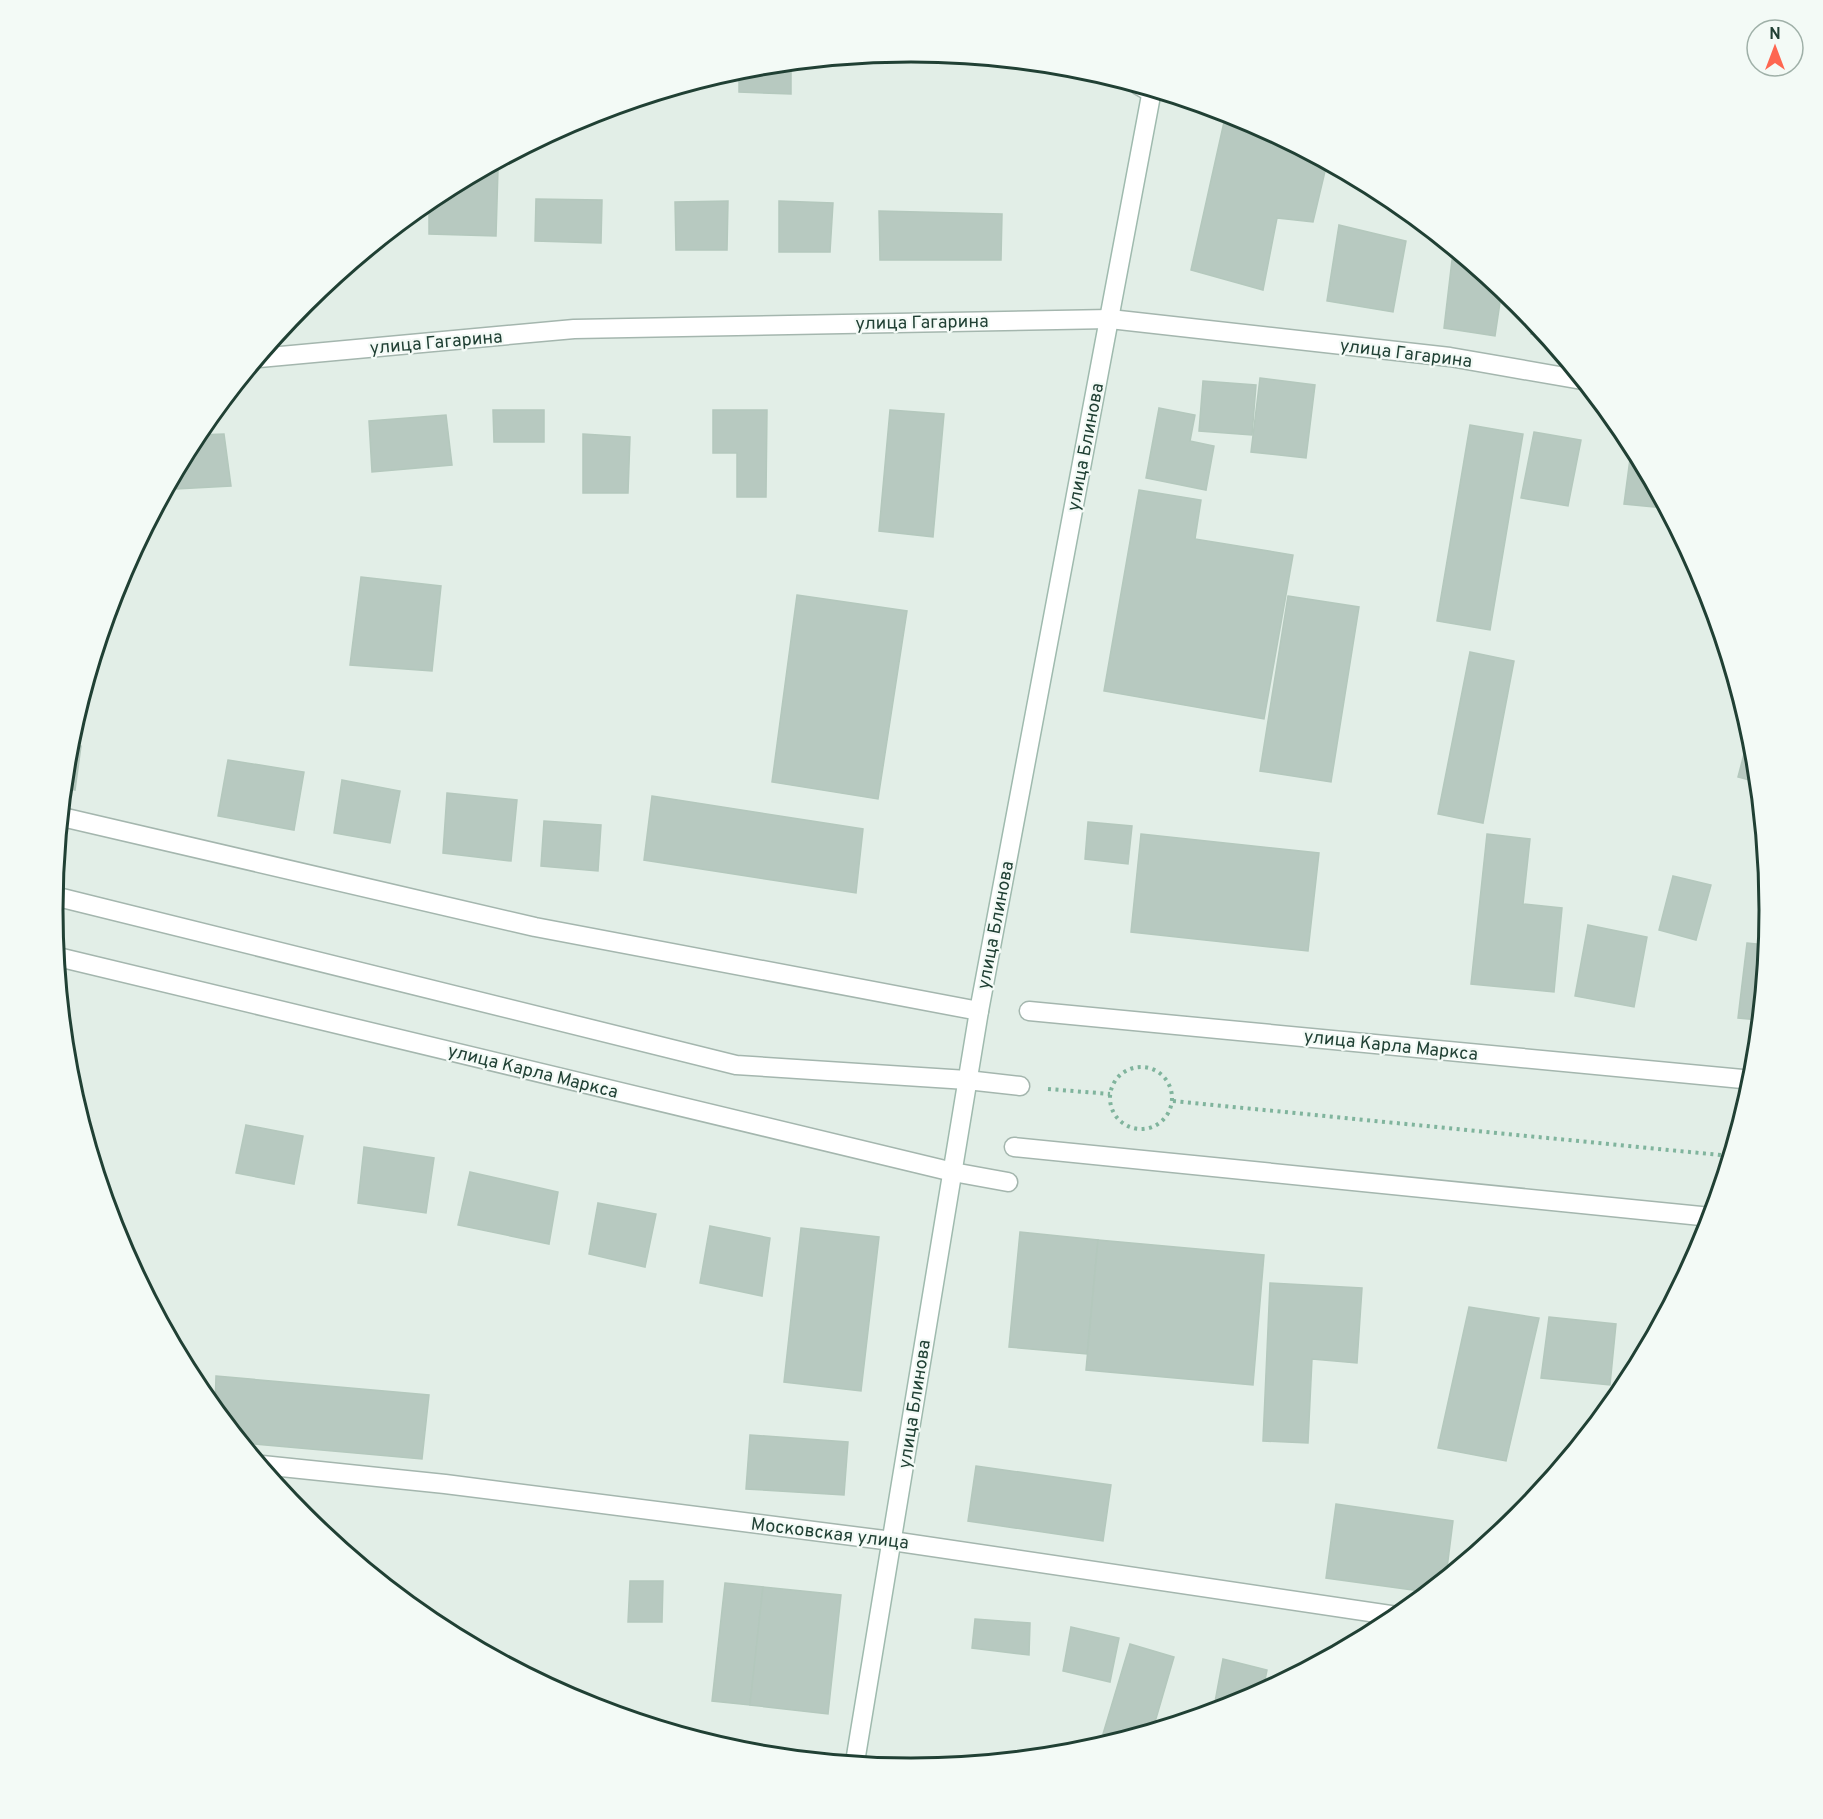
<svg xmlns="http://www.w3.org/2000/svg" width="1823" height="1819" viewBox="0 0 1823 1819" font-family="Overpass,sans-serif">
	<style>
		.building { fill: #b7c9c0; stroke: #b4c8bd; stroke-width: 1.5 }
		.lines { fill: none; stroke-linecap: round; stroke-linejoin: round }
		.street-casing { stroke: #a4b6ae; stroke-width: 21 }
		.secondary-casing { stroke: #9fbaae; stroke-width: 21 }
		.path { stroke: #80b49d; stroke-width: 4; stroke-dasharray: 3 4.5; stroke-linecap: butt }
		.street { stroke: #fff; stroke-width: 18 }
		.secondary { stroke: #fff; stroke-width: 18 }
		.labels { text-anchor: middle; stroke-width: 4.5; stroke-linejoin: round; paint-order: stroke }
		.street-label { font-size: 18px; fill: #204034; stroke: #f3faf6 }
		.rim { fill: none; stroke: #204034; stroke-width: 3 }
	</style>
	<rect width="100%" height="100%" fill="#e2eee7"/>
	<g class="building">
		<polygon points="791,63 791,94 739,92 739,69"/>
		<polygon points="1226,113 1246,120 1327,163 1313,222 1277,218 1263,290 1191,270"/>
		<polygon points="484,169 498,169 496,236 429,234 429,200"/>
		<polygon points="536,199 602,200 601,243 535,241"/>
		<polygon points="728,201 727,250 676,250 675,202"/>
		<polygon points="779,201 833,203 830,252 779,252"/>
		<polygon points="879,211 1002,214 1001,260 880,260"/>
		<polygon points="1339,225 1406,241 1393,312 1327,301"/>
		<polygon points="1452,260 1469,262 1502,289 1495,336 1444,328"/>
		<polygon points="1533,320 1546,336 1531,334"/>
		<polygon points="1260,378 1315,385 1306,458 1251,452"/>
		<polygon points="1203,381 1256,385 1252,435 1199,431"/>
		<polygon points="1159,408 1195,415 1190,441 1214,446 1206,490 1146,478"/>
		<polygon points="493,410 544,410 544,442 494,442"/>
		<polygon points="713,410 767,410 766,497 737,497 737,453 713,453"/>
		<polygon points="890,410 944,414 933,537 879,531"/>
		<polygon points="446,415 452,465 372,472 369,421"/>
		<polygon points="1470,425 1523,434 1490,630 1437,621"/>
		<polygon points="1534,432 1581,440 1568,506 1521,498"/>
		<polygon points="224,434 231,486 176,489 175,476 196,435"/>
		<polygon points="583,434 630,437 628,493 583,493"/>
		<polygon points="1632,444 1666,508 1624,504"/>
		<polygon points="1139,490 1201,500 1195,539 1293,555 1264,719 1104,691"/>
		<polygon points="361,577 441,586 432,671 350,665"/>
		<polygon points="797,595 907,611 878,799 772,782"/>
		<polygon points="1288,596 1359,607 1331,782 1260,771"/>
		<polygon points="1470,652 1514,661 1483,823 1438,814"/>
		<polygon points="1750,731 1754,742 1757,782 1738,777"/>
		<polygon points="69,744 81,746 75,790 65,788"/>
		<polygon points="228,760 304,772 294,830 218,816"/>
		<polygon points="342,780 400,791 390,843 334,833"/>
		<polygon points="447,793 517,800 511,861 443,853"/>
		<polygon points="652,796 863,829 856,893 644,860"/>
		<polygon points="544,821 601,825 598,871 541,866"/>
		<polygon points="1088,822 1132,826 1128,864 1085,859"/>
		<polygon points="1141,834 1319,853 1308,951 1131,932"/>
		<polygon points="1487,834 1530,839 1523,904 1562,908 1554,992 1471,984"/>
		<polygon points="1673,876 1711,885 1696,940 1659,930"/>
		<polygon points="1588,925 1647,937 1634,1007 1575,996"/>
		<polygon points="1747,943 1766,945 1759,1020 1738,1018"/>
		<polygon points="246,1125 303,1136 294,1184 236,1173"/>
		<polygon points="364,1147 434,1158 426,1213 358,1203"/>
		<polygon points="470,1172 558,1192 549,1244 458,1225"/>
		<polygon points="598,1203 656,1214 645,1267 589,1254"/>
		<polygon points="710,1226 770,1238 762,1296 700,1283"/>
		<polygon points="801,1228 879,1237 861,1391 784,1382"/>
		<polygon points="1020,1232 1098,1240 1087,1354 1009,1347"/>
		<polygon points="1098,1240 1264,1255 1253,1385 1086,1370"/>
		<polygon points="1270,1283 1362,1288 1357,1363 1312,1359 1308,1443 1263,1441"/>
		<polygon points="1469,1307 1539,1318 1506,1461 1438,1448"/>
		<polygon points="1549,1317 1616,1324 1610,1385 1541,1378"/>
		<polygon points="216,1376 429,1395 422,1459 244,1443 215,1407"/>
		<polygon points="750,1435 848,1442 844,1495 746,1489"/>
		<polygon points="976,1466 1111,1485 1103,1541 968,1521"/>
		<polygon points="1336,1504 1453,1521 1446,1576 1427,1592 1326,1578"/>
		<polygon points="630,1581 663,1581 662,1622 628,1622"/>
		<polygon points="725,1583 763,1587 750,1705 712,1701"/>
		<polygon points="763,1587 841,1595 828,1714 750,1705"/>
		<polygon points="975,1619 1030,1623 1029,1655 972,1648"/>
		<polygon points="1071,1627 1119,1638 1110,1682 1063,1671"/>
		<polygon points="1130,1644 1174,1657 1153,1729 1119,1739 1103,1734"/>
		<polygon points="1223,1659 1267,1670 1263,1690 1240,1703 1221,1708 1214,1707"/>
	</g>
	<g class="lines">
		<g class="street-casing">
			<g id="street">
				<polyline points="1138,85 1152,93"/>
				<polyline points="259,358 574,329 1110,319 1450,357 1582,380"/>
				<polyline points="62,817 535,927 979,1011"/>
				<polyline points="54,896 736,1065 967,1080 1020,1086"/>
				<polyline points="58,957 953,1172 1008,1182"/>
				<polyline points="1029,1011 1753,1080"/>
				<polyline points="1014,1147 1711,1217"/>
				<polyline points="262,1465 445,1484 892,1541 1397,1616"/>
			</g>
		</g>
		<g class="secondary-casing">
			<polyline id="secondary" points="855,1762 979,1011 1152,90"/>
		</g>
		<g class="path">
			<circle cx="1141" cy="1098" r="31"/>
			<polyline points="1048,1089 1110,1094"/>
			<polyline points="1173,1101 1730,1156"/>
		</g>
		<use href="#street" class="street"/>
		<use href="#secondary" class="secondary"/>
	</g>
	<g class="labels">
		<g class="street-label">
			<text transform="translate(922 322) rotate(-1)" y="6">улица Гагарина</text>
			<text transform="translate(436 342) rotate(-5)" y="6">улица Гагарина</text>
			<text transform="translate(1406 353) rotate(7)" y="6">улица Гагарина</text>
			<text transform="translate(1085 447) rotate(-79)" y="6">улица Блинова</text>
			<text transform="translate(995 925) rotate(-79)" y="6">улица Блинова</text>
			<text transform="translate(1391 1045) rotate(6)" y="6">улица Карла Маркса</text>
			<text transform="translate(533 1071) rotate(14)" y="6">улица Карла Маркса</text>
			<text transform="translate(914 1404) rotate(-81)" y="6">улица Блинова</text>
			<text transform="translate(830 1533) rotate(7)" y="6">Московская улица</text>
		</g>
	</g>
	<path d="M0 0H1823V1819H0ZM63 910a848 848 0 1 1 1696 0a848 848 0 1 1-1696 0Z" fill="#f3faf6" fill-rule="evenodd"/>
	<path class="rim" d="M63 910a848 848 0 1 1 1696 0a848 848 0 1 1-1696 0Z"/>
	<g transform="translate(1775 48)"><circle r="28" fill="#f3faf6" stroke="#9fb0a8" stroke-width="1.5"/>
	<path d="M0-4.5L10 22L0 15L-10 22Z" fill="#fe6650"/>
	<text y="-9" font-size="16" font-weight="bold" text-anchor="middle" fill="#204034">N</text>
	</g>
</svg>
